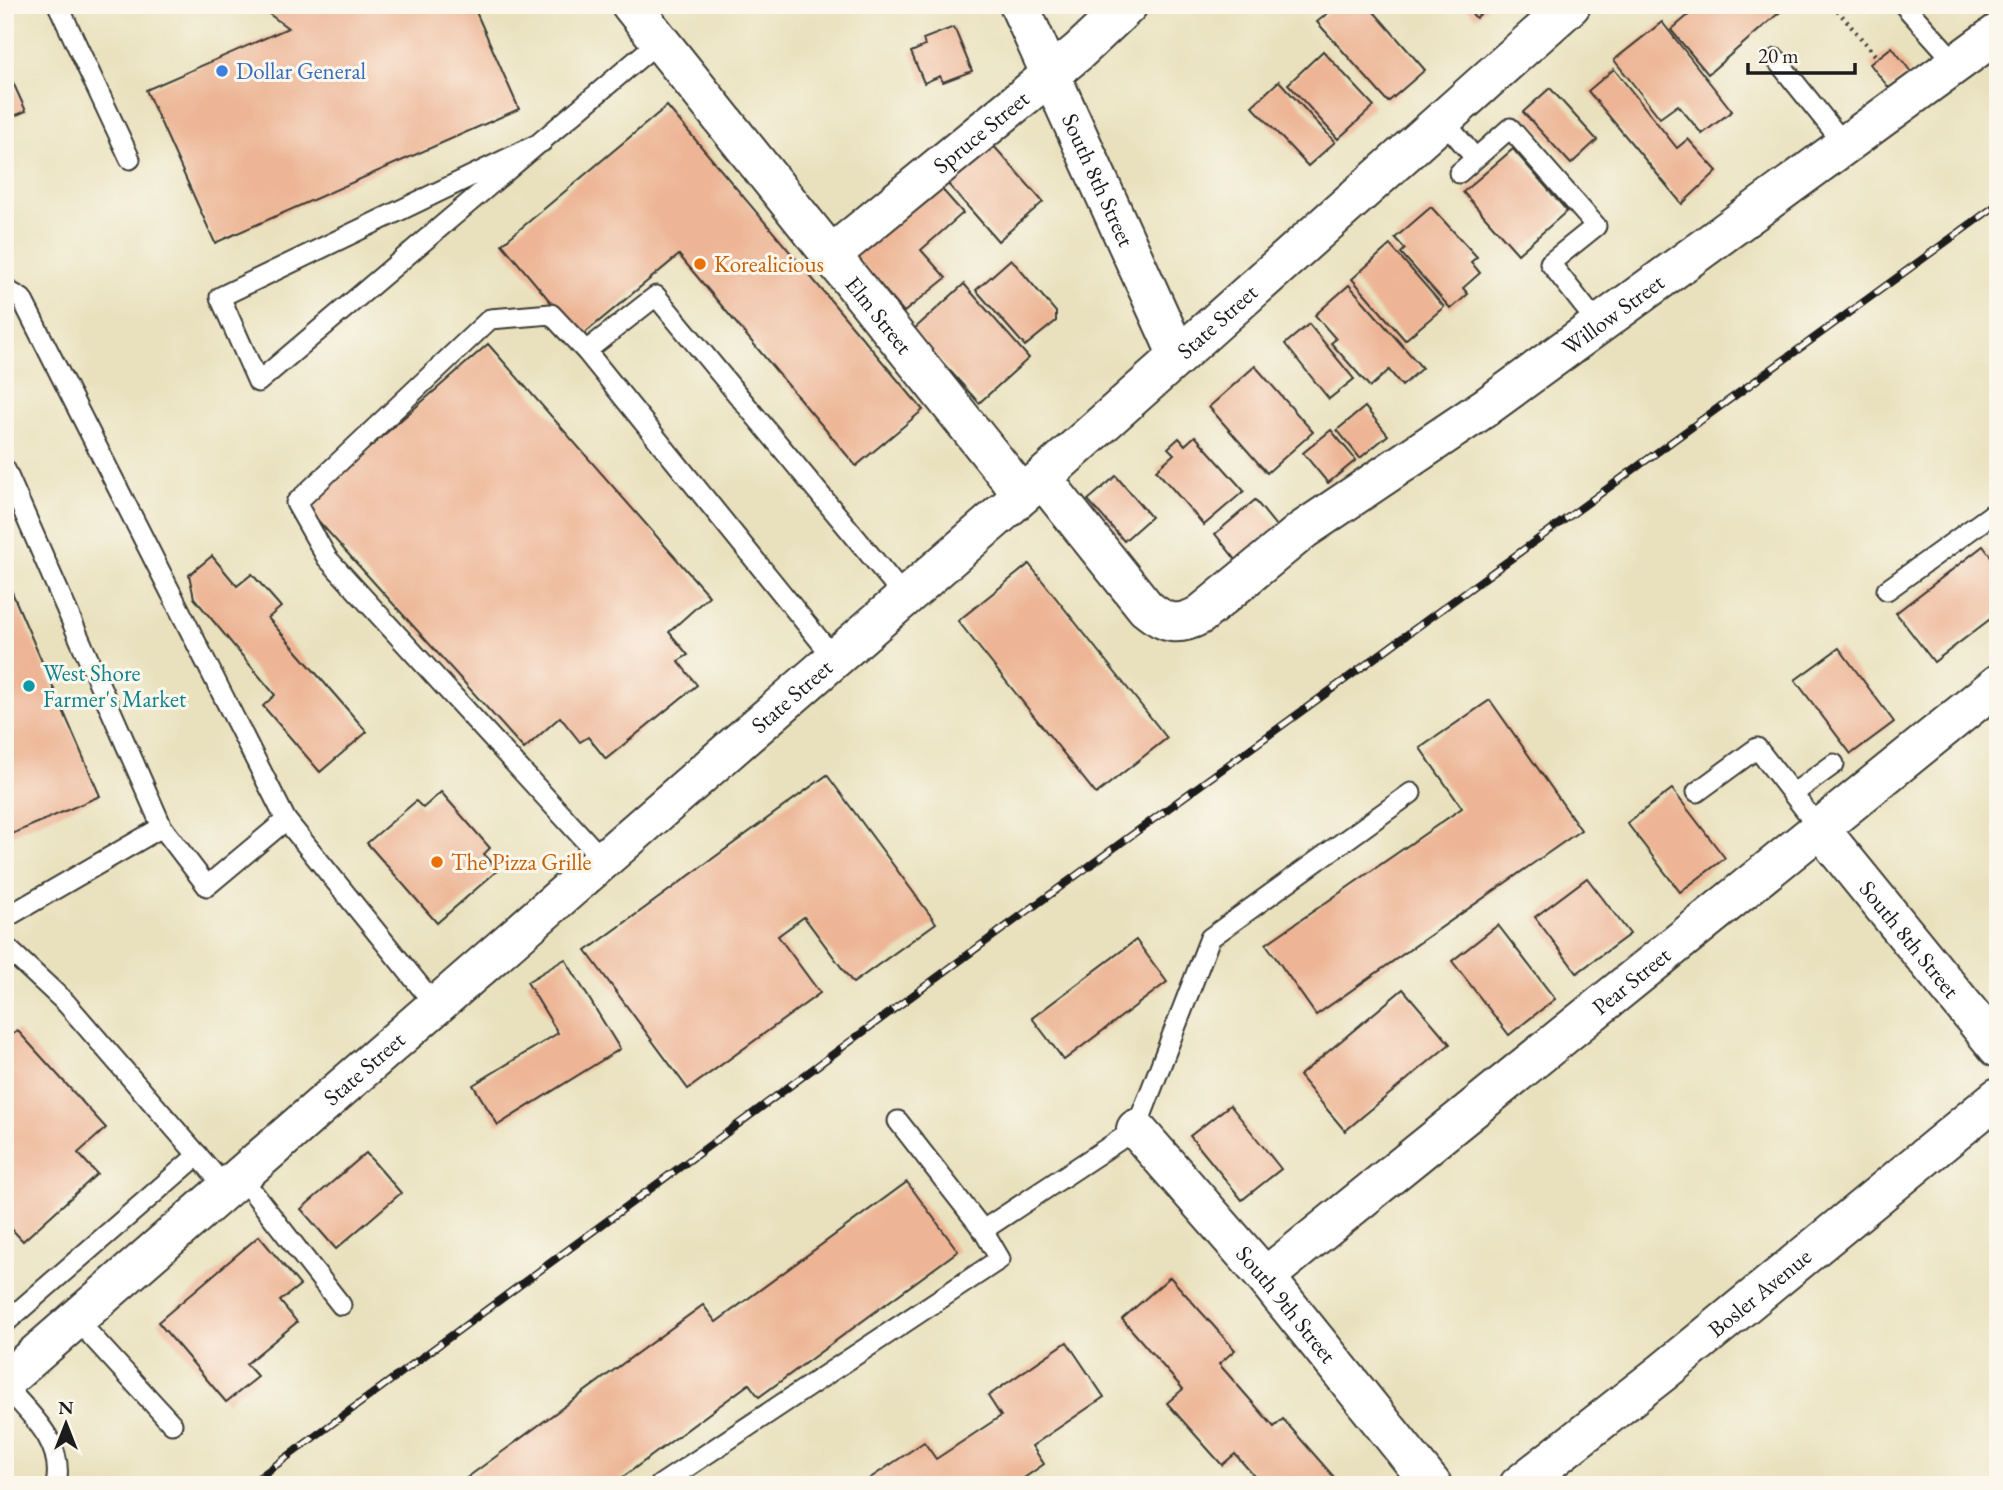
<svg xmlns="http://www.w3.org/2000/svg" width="2003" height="1490" viewBox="0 0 2003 1490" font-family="'EB Garamond',serif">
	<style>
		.building { fill: #edb595 }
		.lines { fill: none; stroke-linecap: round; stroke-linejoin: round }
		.service-casing { stroke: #3b3a34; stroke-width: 23 }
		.minor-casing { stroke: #3b3a34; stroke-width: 42 }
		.secondary-casing { stroke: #3b3a34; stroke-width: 42 }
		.path { stroke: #3b3a34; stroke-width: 4.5; stroke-dasharray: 2 5; stroke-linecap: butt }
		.service { stroke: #fff; stroke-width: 19 }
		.minor { stroke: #fff; stroke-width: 38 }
		.secondary { stroke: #fff; stroke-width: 38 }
		.rail-casing { stroke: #1c1c1c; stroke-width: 8 }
		.rail { stroke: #fbf7ec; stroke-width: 5; stroke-dasharray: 16; stroke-linecap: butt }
		.shop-dot { fill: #3f7fe0; stroke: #fbf7ec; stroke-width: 2.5 }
		.food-dot { fill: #e8710a; stroke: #fbf7ec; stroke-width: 2.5 }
		.culture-dot { fill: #0f9aa8; stroke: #fbf7ec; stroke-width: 2.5 }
		.labels { text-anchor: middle; stroke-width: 6; stroke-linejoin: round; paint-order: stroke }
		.shop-label { font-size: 23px; fill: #366cbe; stroke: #fbf7ec; text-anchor: start }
		.street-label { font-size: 23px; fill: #1c1c1c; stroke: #fbf7ec }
		.food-label { font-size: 23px; fill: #c56008; stroke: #fbf7ec; text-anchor: start }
		.culture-label { font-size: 23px; fill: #0d838f; stroke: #fbf7ec; text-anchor: start }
	</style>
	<rect width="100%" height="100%" fill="#fbf7ec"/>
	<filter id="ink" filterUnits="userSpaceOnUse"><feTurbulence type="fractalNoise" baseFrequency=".0143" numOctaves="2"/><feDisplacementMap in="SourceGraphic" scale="14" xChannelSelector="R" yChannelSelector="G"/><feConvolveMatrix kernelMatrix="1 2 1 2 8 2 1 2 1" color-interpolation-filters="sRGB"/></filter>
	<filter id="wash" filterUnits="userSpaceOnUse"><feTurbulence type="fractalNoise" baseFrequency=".00686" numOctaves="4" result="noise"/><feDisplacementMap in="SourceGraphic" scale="28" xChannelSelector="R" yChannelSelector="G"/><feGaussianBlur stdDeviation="1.57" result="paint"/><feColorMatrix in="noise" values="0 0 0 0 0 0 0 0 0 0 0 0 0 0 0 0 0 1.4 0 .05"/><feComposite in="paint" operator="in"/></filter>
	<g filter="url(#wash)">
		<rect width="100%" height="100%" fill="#e9e1bd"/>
		<g id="blocks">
			<g class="building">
				<polygon points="257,5 473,5 519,109 215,243 146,90 288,28"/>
				<polygon points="1337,5 1368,5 1425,70 1388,102 1317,22"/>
				<polygon points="1464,5 1490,5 1476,18"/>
				<polygon points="1700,5 1775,5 1780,12 1708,74 1671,30"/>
				<polygon points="1662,22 1732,111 1702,134 1678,105 1660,118 1614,60"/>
				<polygon points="954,27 972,71 943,82 940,76 924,83 911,52 925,46 923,39"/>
				<polygon points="1892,47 1911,72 1889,88 1870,64"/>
				<polygon points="1323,51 1374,106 1338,139 1288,84"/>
				<polygon points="5,65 26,111 5,120"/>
				<polygon points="1614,69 1677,148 1688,139 1717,171 1682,204 1588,91"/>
				<polygon points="1279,81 1335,142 1308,166 1252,106"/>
				<polygon points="1550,88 1597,140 1571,164 1523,112"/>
				<polygon points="667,106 923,410 856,466 679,255 580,337 502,244"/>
				<polygon points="986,137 1043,202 998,241 941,176"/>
				<polygon points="1513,149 1567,211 1518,254 1463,192"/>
				<polygon points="932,178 963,213 921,250 946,278 904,312 855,256"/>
				<polygon points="1431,207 1477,257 1471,262 1480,273 1463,288 1468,294 1451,309 1401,253 1405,249 1395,238"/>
				<polygon points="1390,245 1444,307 1405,340 1352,279"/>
				<polygon points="1011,259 1056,312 1056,321 1025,346 976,290"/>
				<polygon points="964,284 1029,358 979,403 913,330"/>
				<polygon points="1349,285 1422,368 1402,386 1389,370 1370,387 1331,343 1336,339 1315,315"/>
				<polygon points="1309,324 1354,379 1329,399 1285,344"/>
				<polygon points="488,344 709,596 669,632 688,655 678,661 697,685 606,759 588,737 580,742 560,717 524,749 304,505"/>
				<polygon points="1255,366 1313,432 1267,473 1209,407"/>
				<polygon points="1365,407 1388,435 1360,458 1337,430"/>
				<polygon points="1331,430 1356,460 1328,483 1303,453"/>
				<polygon points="1195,436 1244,491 1204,525 1156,470 1174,454 1168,448 1179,438 1185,445"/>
				<polygon points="1116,476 1151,517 1124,541 1088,500"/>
				<polygon points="1255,500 1277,527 1236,560 1215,534"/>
				<polygon points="1983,546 1998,566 1998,613 1934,662 1896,613"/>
				<polygon points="212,556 237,586 252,574 281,607 268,618 367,732 320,772 263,706 275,695 194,598 189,575"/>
				<polygon points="1029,564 1167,738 1096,794 958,621"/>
				<polygon points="5,576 100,796 5,837"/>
				<polygon points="1839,648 1894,722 1851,754 1795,680"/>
				<polygon points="1490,700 1581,830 1316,1015 1266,944 1462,808 1420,748"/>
				<polygon points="827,775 936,923 853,983 804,917 778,936 820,993 688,1089 586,951"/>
				<polygon points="1672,789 1725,858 1680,892 1627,823"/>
				<polygon points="441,792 490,848 484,854 498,870 437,923 367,843 416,801 423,808"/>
				<polygon points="1587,878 1630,934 1577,973 1535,917"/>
				<polygon points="1498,925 1555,999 1509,1035 1452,961"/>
				<polygon points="1136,940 1167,982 1064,1060 1032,1018"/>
				<polygon points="565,959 620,1049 498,1125 473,1085 558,1033 527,982"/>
				<polygon points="1403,989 1450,1044 1345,1131 1299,1076"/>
				<polygon points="17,1030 106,1128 78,1153 97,1174 23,1241 5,1222 5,1040"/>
				<polygon points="1230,1105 1281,1169 1242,1200 1190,1136"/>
				<polygon points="366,1153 401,1193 336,1249 301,1209"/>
				<polygon points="907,1182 958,1251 759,1397 749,1384 612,1485 457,1485 703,1305 716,1322"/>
				<polygon points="259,1236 300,1285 280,1301 297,1322 246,1364 258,1377 226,1402 158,1322"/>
				<polygon points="1170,1277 1235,1350 1219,1364 1274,1427 1283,1419 1341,1485 1262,1485 1235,1454 1222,1465 1167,1403 1183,1389 1122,1319"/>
				<polygon points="1067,1342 1104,1397 1032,1446 1044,1464 1014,1485 860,1485 924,1442 936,1459 1001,1416 988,1396"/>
			</g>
		</g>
	</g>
	<g filter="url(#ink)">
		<use href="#blocks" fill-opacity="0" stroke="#3b3a34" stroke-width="2"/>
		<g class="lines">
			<g class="service-casing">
				<g id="service">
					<polyline points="58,5 130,159"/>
					<polyline points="1904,5 1957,64"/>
					<polyline points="1776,59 1845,145"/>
					<polyline points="1444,121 1475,158"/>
					<polyline points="542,142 220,297 258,382 658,42"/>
					<polyline points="1459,173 1510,128 1596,226 1550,263 1598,324"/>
					<polyline points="5,289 22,299 286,820 436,1006"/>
					<polyline points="586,351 656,296 904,596"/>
					<polyline points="5,469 162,827 207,886 286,820"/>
					<polyline points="1887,590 1998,510"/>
					<polyline points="1697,792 1757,748 1820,829"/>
					<polyline points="1794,793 1834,764"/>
					<polyline points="603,860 327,558 296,503 490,319 551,314 586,351 834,658"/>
					<polyline points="5,918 162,827"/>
					<polyline points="5,946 66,1003 227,1189"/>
					<polyline points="898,1121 983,1230"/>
					<polyline points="241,1177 341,1305"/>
					<polyline points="76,1319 172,1424"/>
					<polyline points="5,1323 198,1155"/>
					<path d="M5,1386C31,1415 65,1443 56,1485"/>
					<polyline points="660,1485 1000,1259 983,1230 1136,1129 1210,938 1411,793"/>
				</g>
			</g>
			<g class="minor-casing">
				<g id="minor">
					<path id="s1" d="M631,5L1022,494"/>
					<path id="s2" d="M1019,5L1178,356"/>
					<path id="s3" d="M831,255L1078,52L1128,5"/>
					<path id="s4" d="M1042,478L1146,608C1165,624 1178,627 1200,615L1303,530L1486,407L1998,33"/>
					<path id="s5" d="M1820,829L1998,1048"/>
					<path id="s6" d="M1136,1129L1265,1277L1432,1485"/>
					<path id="s7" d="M1265,1277L1998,684"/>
					<path id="s8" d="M1519,1485L1663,1372L1998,1097"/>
				</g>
			</g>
			<g class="secondary-casing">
				<g id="secondary">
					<path id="s9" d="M5,1381L1042,478L1571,5"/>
				</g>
			</g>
			<polyline class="path" points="1833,5 1876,56"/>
			<use href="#service" class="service"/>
			<use href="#minor" class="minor"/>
			<use href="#secondary" class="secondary"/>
			<g class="rail-casing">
				<polyline id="rail" points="249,1485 1000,931 1998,204"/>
			</g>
			<use href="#rail" class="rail"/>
		</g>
	</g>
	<circle class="shop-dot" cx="222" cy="71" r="7"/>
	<g class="food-dot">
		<circle cx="700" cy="264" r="7"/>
		<circle cx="437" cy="862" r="7"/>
	</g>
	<circle class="culture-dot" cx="29" cy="686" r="7"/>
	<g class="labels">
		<g class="shop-label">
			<text x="236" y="79">Dollar General</text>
		</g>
		<g class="street-label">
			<text dy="8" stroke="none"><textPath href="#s3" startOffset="194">Spruce Street</textPath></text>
			<text dy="8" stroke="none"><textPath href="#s2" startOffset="192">South 8th Street</textPath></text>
			<text dy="8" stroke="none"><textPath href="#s4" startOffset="737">Willow Street</textPath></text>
			<text dy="8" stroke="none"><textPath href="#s1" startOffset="397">Elm Street</textPath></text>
			<text dy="8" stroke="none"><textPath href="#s9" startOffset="1610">State Street</textPath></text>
			<text dy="8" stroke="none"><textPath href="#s9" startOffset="1043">State Street</textPath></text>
			<text dy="8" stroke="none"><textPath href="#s5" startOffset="142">South 8th Street</textPath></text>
			<text dy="8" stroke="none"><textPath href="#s7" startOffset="471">Pear Street</textPath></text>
			<text dy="8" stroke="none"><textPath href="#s9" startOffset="476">State Street</textPath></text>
			<text dy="8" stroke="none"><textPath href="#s8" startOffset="308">Bosler Avenue</textPath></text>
			<text dy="8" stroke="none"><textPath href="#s6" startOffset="231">South 9th Street</textPath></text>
		</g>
		<g class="food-label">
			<text x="714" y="272">Korealicious</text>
			<text x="451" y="870">The Pizza Grille</text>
		</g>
		<g class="culture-label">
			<text x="43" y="681">West Shore<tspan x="43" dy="26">Farmer's Market</tspan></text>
		</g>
	</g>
	<rect width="2003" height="1490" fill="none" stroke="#fbf7ec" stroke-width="28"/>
	<g transform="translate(66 1424)" stroke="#fbf7ec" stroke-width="5" paint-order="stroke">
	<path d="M0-5L12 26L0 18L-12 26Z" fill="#1c1c1c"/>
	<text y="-10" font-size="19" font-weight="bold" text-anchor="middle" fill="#1c1c1c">N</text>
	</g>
	<path d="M1748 63v10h107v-10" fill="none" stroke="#1c1c1c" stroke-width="3.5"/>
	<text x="1758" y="63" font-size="21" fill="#1c1c1c" stroke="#fbf7ec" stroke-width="5" paint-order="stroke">20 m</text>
</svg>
